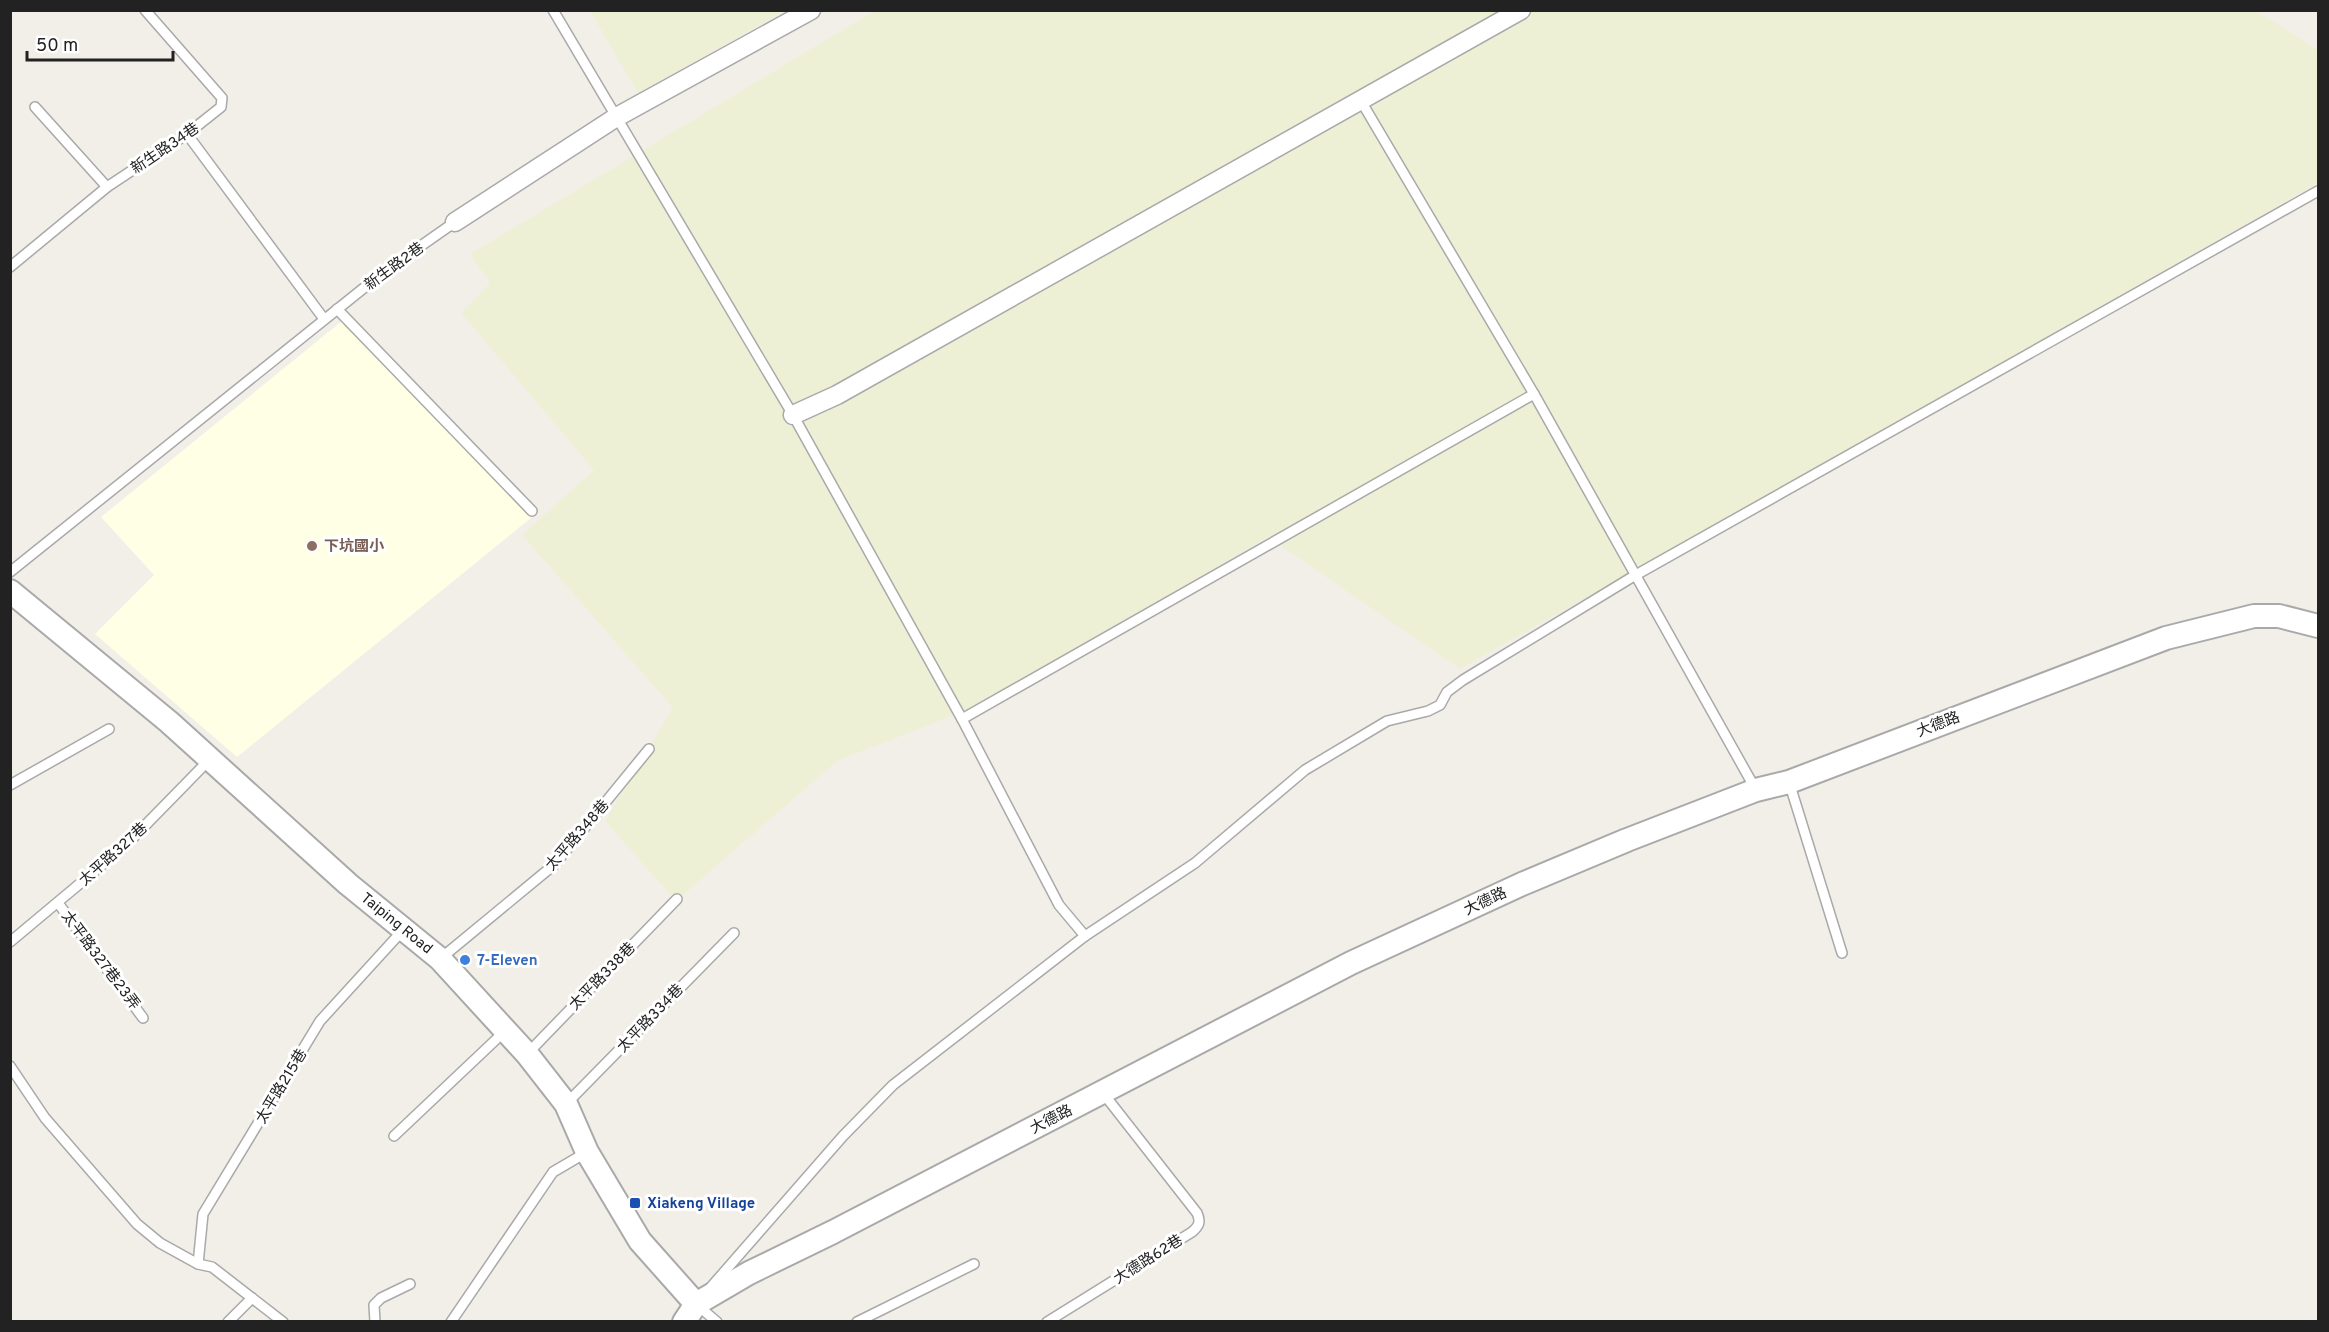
<svg xmlns="http://www.w3.org/2000/svg" width="2329" height="1332" viewBox="0 0 2329 1332" font-family="Overpass,'Noto Sans TC',sans-serif">
	<style>
		.education { fill: #ffffe5 }
		.farmland { fill: #eef0d5 }
		.lines { fill: none; stroke-linecap: round; stroke-linejoin: round }
		.service-casing { stroke: #a9a9a9; stroke-width: 12 }
		.minor-casing { stroke: #a9a9a9; stroke-width: 21 }
		.tertiary-casing { stroke: #a9a9a9; stroke-width: 26 }
		.service { stroke: #fff; stroke-width: 9 }
		.minor { stroke: #fff; stroke-width: 18 }
		.tertiary { stroke: #fff; stroke-width: 22 }
		.education-dot { fill: #8d6e63; stroke: #fff; stroke-width: 2 }
		.shop-dot { fill: #3f7fe0; stroke: #fff; stroke-width: 2 }
		.transit-dot { fill: #1a4fb4; stroke: #fff; stroke-width: 2 }
		.labels { text-anchor: middle; stroke-width: 6; stroke-linejoin: round; paint-order: stroke }
		.street-label { font-size: 15px; fill: #222; stroke: #fff }
		.education-label { font-size: 15px; font-weight: bold; fill: #785e54; stroke: #fff; text-anchor: start }
		.shop-label { font-size: 15px; font-weight: bold; fill: #366cbe; stroke: #fff; text-anchor: start }
		.transit-label { font-size: 15px; font-weight: bold; fill: #164399; stroke: #fff; text-anchor: start }
	</style>
	<rect width="100%" height="100%" fill="#f2efe9"/>
	<polygon class="education" points="342,321 352,327 532,517 237,757 95,634 154,575 101,517"/>
	<g class="farmland">
		<polygon points="2256,10 2318,50 2318,183 1460,669 1268,537 982,704 837,761 676,901 605,821 673,708 522,535 594,470 461,313 490,283 470,254 874,11"/>
		<polygon points="590,11 785,11 638,93"/>
	</g>
	<g class="lines">
		<g class="service-casing">
			<g id="service">
				<polyline points="553,10 793,415 962,719 1059,905 1085,936"/>
				<polyline points="1361,101 1534,394 1756,790"/>
				<polyline points="35,107 107,187"/>
				<polyline points="187,134 324,319"/>
				<polyline points="10,267 107,187 187,134 221,107 222,98 145,10"/>
				<polyline points="337,309 532,511"/>
				<polyline points="10,572 385,271 455,222"/>
				<polyline points="962,719 1534,394"/>
				<polyline points="1789,782 1842,953"/>
				<polyline points="10,785 109,729"/>
				<polyline points="58,903 143,1018"/>
				<polyline points="10,942 126,845 210,759"/>
				<polyline points="440,959 555,864 649,749"/>
				<polyline points="527,1054 677,899"/>
				<polyline points="10,1066 45,1118 137,1224 160,1243 198,1264 212,1267 283,1322"/>
				<polyline points="566,1104 734,933"/>
				<polyline points="394,1136 505,1031"/>
				<polyline points="198,1264 203,1214 320,1021 404,929"/>
				<polyline points="711,1287 843,1136 893,1085 1085,936 1195,863 1305,770 1387,721 1428,711 1440,705 1447,692 1463,680 1634,576 2318,191"/>
				<polyline points="696,1304 717,1322"/>
				<polyline points="228,1322 252,1298"/>
				<polyline points="375,1322 374,1305 381,1298 410,1284"/>
				<polyline points="451,1322 553,1172 587,1152"/>
				<polyline points="857,1322 974,1264"/>
				<path d="M1047,1322L1192,1232C1199,1226 1201,1222 1197,1213L1103,1093"/>
			</g>
		</g>
		<g class="minor-casing">
			<g id="minor">
				<polyline points="455,222 615,118 811,10"/>
				<polyline points="793,415 837,395 1521,10"/>
			</g>
		</g>
		<g class="tertiary-casing">
			<g id="tertiary">
				<polyline points="10,591 169,722 348,884 440,959 527,1054 566,1104 587,1152 640,1241 696,1304"/>
				<polyline points="684,1322 696,1304 749,1273 833,1232 1351,963 1522,884 1627,840 1756,790 1789,782 2166,638 2254,616 2279,616 2318,626"/>
			</g>
		</g>
		<use href="#service" class="service"/>
		<use href="#minor" class="minor"/>
		<use href="#tertiary" class="tertiary"/>
	</g>
	<circle class="education-dot" cx="312" cy="546" r="6"/>
	<circle class="shop-dot" cx="465" cy="960" r="6"/>
	<rect class="transit-dot" x="629" y="1197" width="12" height="12" rx="3"/>
	<g class="labels">
		<g class="street-label">
			<text transform="translate(165 148) rotate(-34)" y="5">新生路34巷</text>
			<text transform="translate(394 266) rotate(-36)" y="5">新生路2巷</text>
			<text transform="translate(1938 724) rotate(-21)" y="5">大德路</text>
			<text transform="translate(577 835) rotate(-49)" y="5">太平路348巷</text>
			<text transform="translate(113 854) rotate(-42)" y="5">太平路327巷</text>
			<text transform="translate(1485 901) rotate(-25)" y="5">大德路</text>
			<text transform="translate(397 923) rotate(39)" y="5">Taiping Road</text>
			<text transform="translate(101 960) rotate(53)" y="5">太平路327巷23弄</text>
			<text transform="translate(602 976) rotate(-46)" y="5">太平路338巷</text>
			<text transform="translate(650 1018) rotate(-46)" y="5">太平路334巷</text>
			<text transform="translate(281 1086) rotate(-59)" y="5">太平路215巷</text>
			<text transform="translate(1051 1119) rotate(-27)" y="5">大德路</text>
			<text transform="translate(1148 1259) rotate(-32)" y="5">大德路62巷</text>
		</g>
		<g class="education-label">
			<text x="324" y="551">下坑國小</text>
		</g>
		<g class="shop-label">
			<text x="477" y="965">7-Eleven</text>
		</g>
		<g class="transit-label">
			<text x="647" y="1208">Xiakeng Village</text>
		</g>
	</g>
	<rect width="2329" height="1332" fill="none" stroke="#222222" stroke-width="24"/>
	<path d="M27 51v9h146v-9" fill="none" stroke="#222222" stroke-width="3"/>
	<text x="36" y="51" font-size="18" fill="#222222" stroke="#ffffff" stroke-width="4.5" paint-order="stroke">50 m</text>
</svg>
